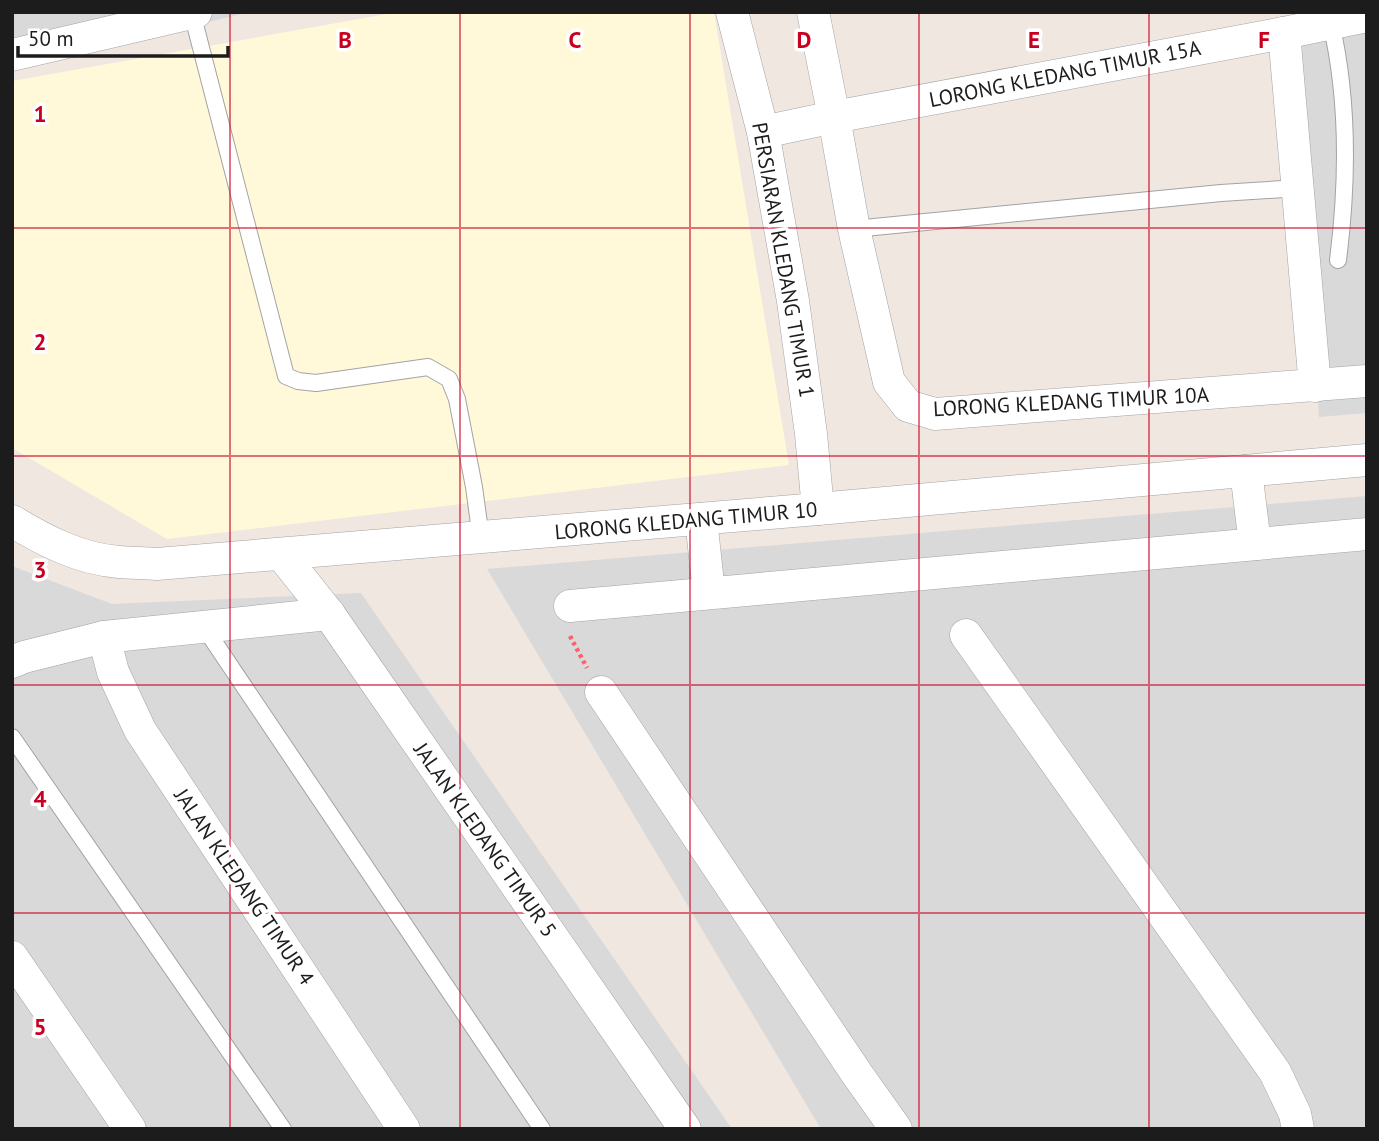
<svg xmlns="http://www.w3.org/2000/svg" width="1379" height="1141" viewBox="0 0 1379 1141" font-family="'PT Sans',sans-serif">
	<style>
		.residential { fill: #dad9d9 }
		.education { fill: #fff9d9 }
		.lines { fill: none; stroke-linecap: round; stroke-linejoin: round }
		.service-casing { stroke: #a3a3a3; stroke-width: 18 }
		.minor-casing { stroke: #a3a3a3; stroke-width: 33 }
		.path { stroke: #ff616a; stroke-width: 4.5; stroke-dasharray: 3.5 3.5; stroke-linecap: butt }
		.service { stroke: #fff; stroke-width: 16 }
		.minor { stroke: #fff; stroke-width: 32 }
		.grid { fill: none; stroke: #c80020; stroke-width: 2; stroke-opacity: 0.55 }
		.labels { text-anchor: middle; stroke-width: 7; stroke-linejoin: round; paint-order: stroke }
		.street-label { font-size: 21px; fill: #1c1c1c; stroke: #fff }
		.grid-label { font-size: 23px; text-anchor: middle; font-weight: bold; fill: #c80020; stroke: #fff; stroke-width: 7; stroke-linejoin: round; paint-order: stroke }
	</style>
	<rect width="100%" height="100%" fill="#efe7e0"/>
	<g class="residential">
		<polygon points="12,12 250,12 12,69"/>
		<polygon points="1367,31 1367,413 1319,417 1297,45"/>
		<polygon points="1367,496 1367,1129 821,1129 487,569"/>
		<polygon points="12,566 112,604 361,593 732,1129 12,1129"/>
	</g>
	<polygon class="education" points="398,12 714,12 789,465 167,539 12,448 12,81"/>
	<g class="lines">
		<g class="service-casing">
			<g id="service">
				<polyline points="192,13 286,376 298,381 316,383 428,367 449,379 457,399 474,487 481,538"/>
				<path d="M1330,19C1349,98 1348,181 1338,260"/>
				<polyline points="854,229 1221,193 1299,188"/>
				<polyline points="204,627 542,1129"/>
				<polyline points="12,737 283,1129"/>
			</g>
		</g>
		<g class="minor-casing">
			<g id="minor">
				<polyline points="732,12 763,132 793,301 811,434 818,509"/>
				<polyline points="813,12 834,117 854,229 889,382 908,406 935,414 1367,381"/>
				<polyline points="1284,33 1315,386"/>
				<polyline points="12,55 196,12"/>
				<polyline points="763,132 834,117 1284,33 1367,16"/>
				<polyline points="1246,471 1255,544"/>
				<polyline points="701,519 709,593"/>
				<path d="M12,521C45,541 80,559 119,562C132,563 145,563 157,564L818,509L1367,460"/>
				<polyline points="282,555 329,614 685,1129"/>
				<polyline points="570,606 1367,534"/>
				<polyline points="966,635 1275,1072 1295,1114 1298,1129"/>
				<polyline points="104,637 113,672 140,730 404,1129"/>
				<polyline points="12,662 24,657 104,637 329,614"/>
				<polyline points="601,692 857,1074 896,1129"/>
				<polyline points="12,957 130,1129"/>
			</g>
		</g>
		<polyline class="path" points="570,636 587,668"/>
		<use href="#service" class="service"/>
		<use href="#minor" class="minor"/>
	</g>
	<path class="grid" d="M230,12V1129M460,12V1129M690,12V1129M919,12V1129M1149,12V1129M12,228H1367M12,456H1367M12,685H1367M12,913H1367"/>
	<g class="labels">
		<g class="street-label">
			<text transform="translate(1065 74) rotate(-11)" y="7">LORONG KLEDANG TIMUR 15A</text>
			<text transform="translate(783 260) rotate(80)" y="7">PERSIARAN KLEDANG TIMUR 1</text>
			<text transform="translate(1071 402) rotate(-3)" y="7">LORONG KLEDANG TIMUR 10A</text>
			<text transform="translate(686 521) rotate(-5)" y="7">LORONG KLEDANG TIMUR 10</text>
			<text transform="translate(485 840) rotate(55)" y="7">JALAN KLEDANG TIMUR 5</text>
			<text transform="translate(244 887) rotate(56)" y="7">JALAN KLEDANG TIMUR 4</text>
		</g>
	</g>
	<g class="grid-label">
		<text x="345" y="48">B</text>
		<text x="575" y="48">C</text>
		<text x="804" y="48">D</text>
		<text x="1034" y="48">E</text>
		<text x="1264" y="48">F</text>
		<text x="40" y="122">1</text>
		<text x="40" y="350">2</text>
		<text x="40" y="578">3</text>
		<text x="40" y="807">4</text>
		<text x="40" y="1035">5</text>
	</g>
	<rect width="1379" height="1141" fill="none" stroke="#1c1c1c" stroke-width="28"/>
	<path d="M18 46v10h210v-10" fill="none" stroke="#1c1c1c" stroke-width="3.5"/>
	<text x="28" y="46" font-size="21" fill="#1c1c1c" stroke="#ffffff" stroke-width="5" paint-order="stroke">50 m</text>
</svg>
